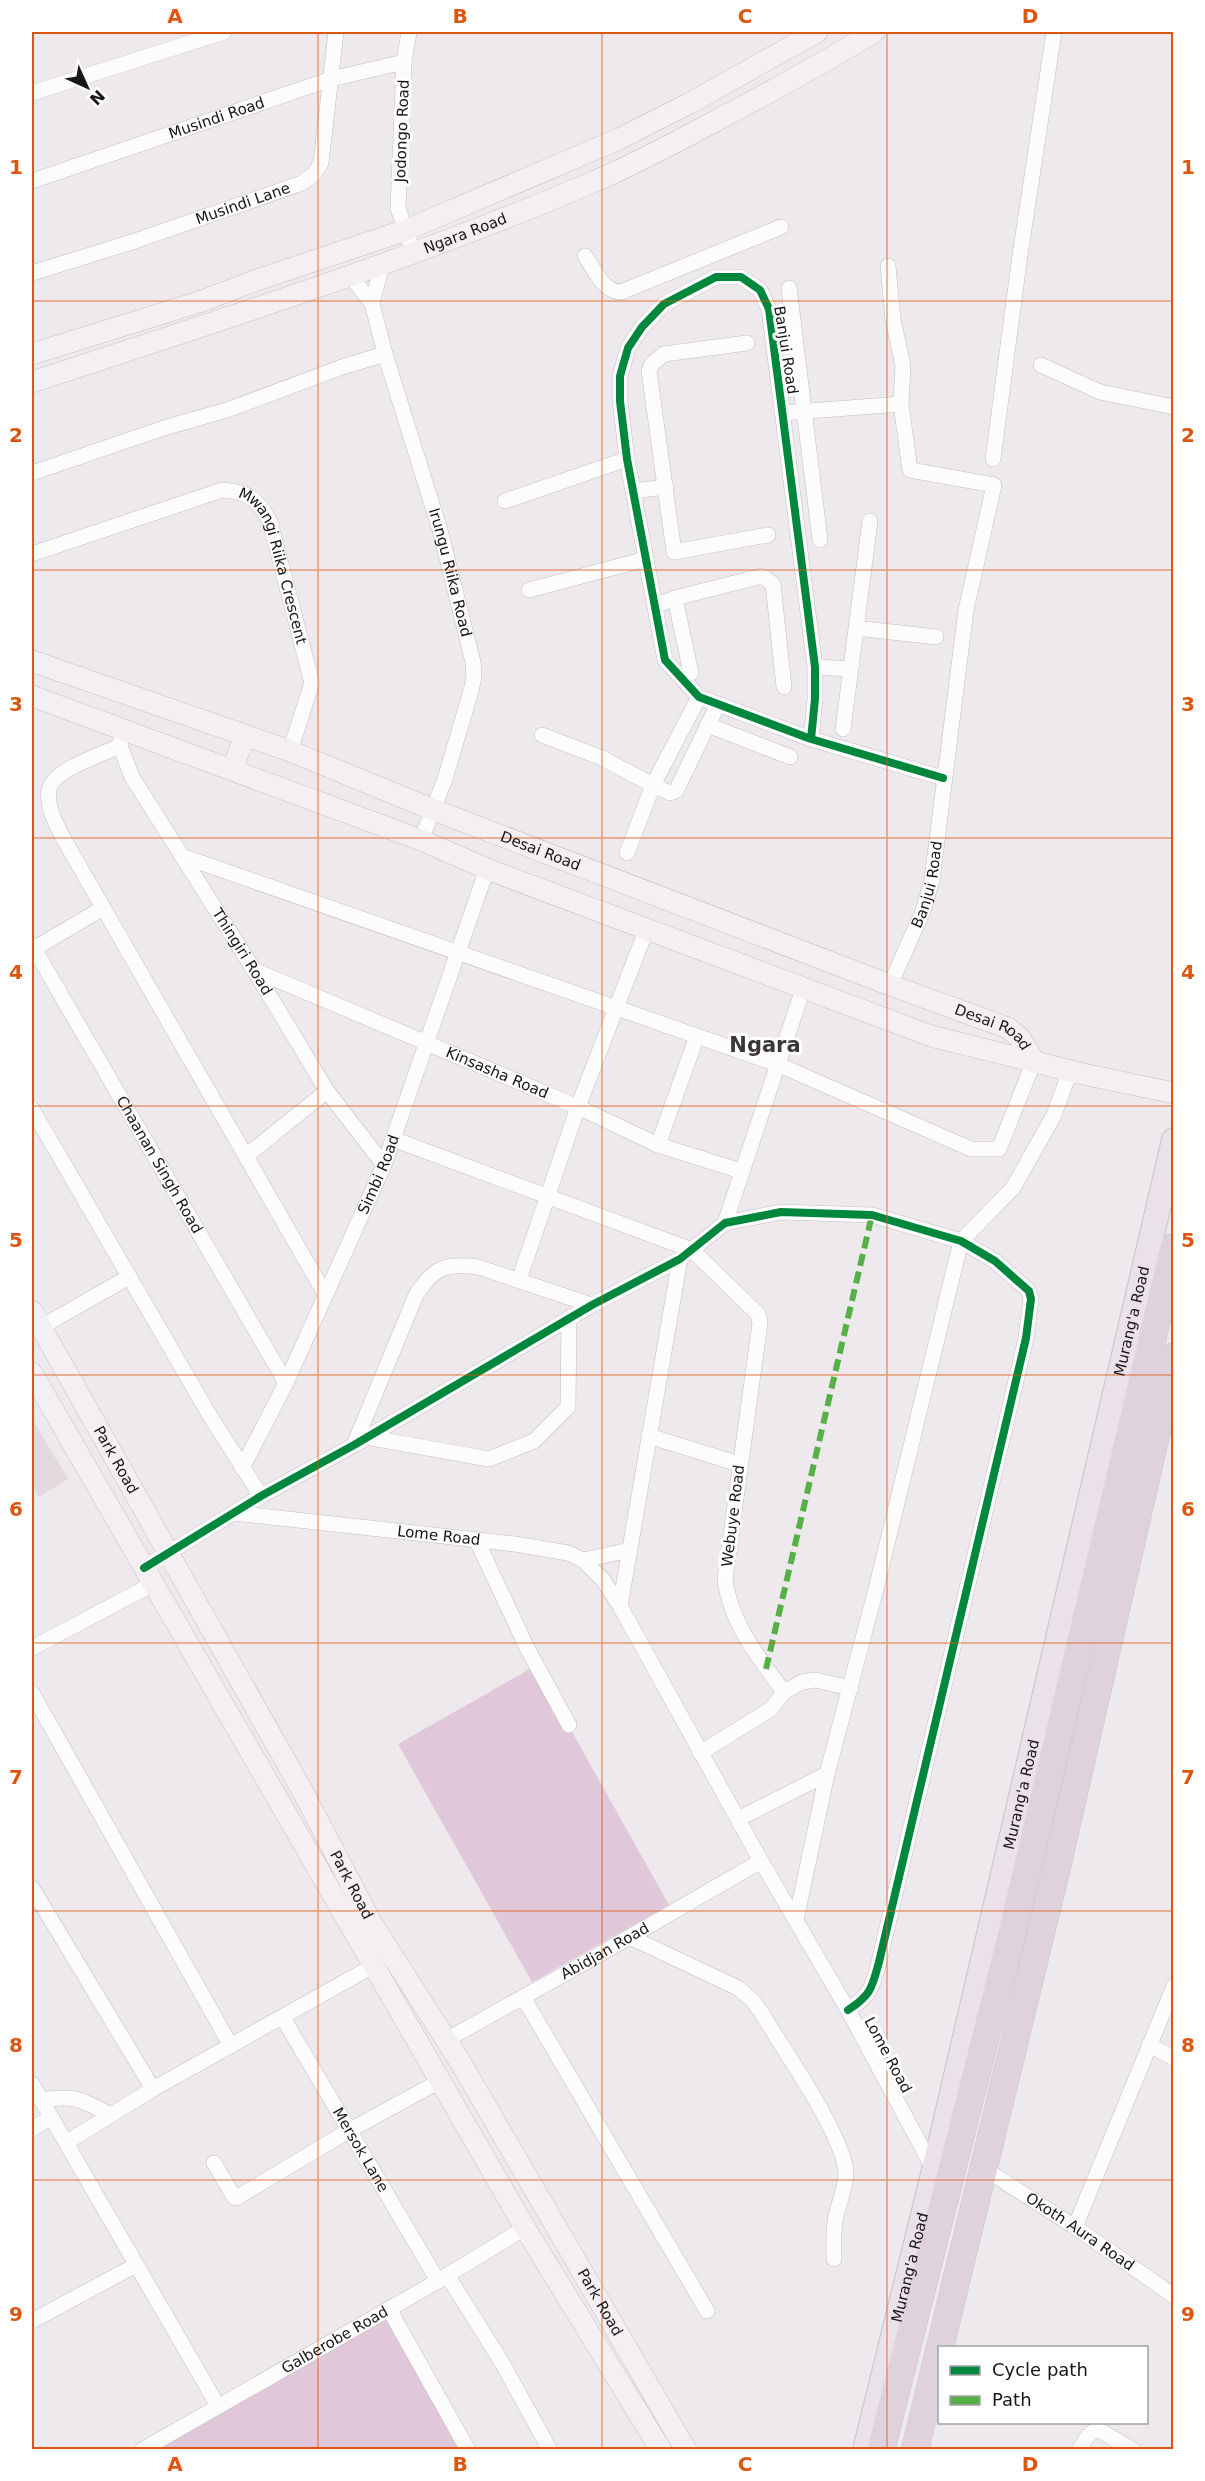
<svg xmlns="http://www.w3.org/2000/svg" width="1205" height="2481" viewBox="0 0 1205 2481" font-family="'DejaVu Sans',sans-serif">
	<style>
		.built { fill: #e2d8de }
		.green { fill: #e0c7d9 }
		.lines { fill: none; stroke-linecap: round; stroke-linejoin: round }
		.street-casing { stroke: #c2bfc1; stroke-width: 16 }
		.secondary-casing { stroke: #c2bfc1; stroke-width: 22 }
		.primary-casing { stroke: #c6c4c5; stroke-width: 26 }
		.highway-casing { stroke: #c6c4c5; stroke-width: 28 }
		.street { stroke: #fcfcfc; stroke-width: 15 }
		.secondary { stroke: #f4eff3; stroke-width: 21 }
		.primary { stroke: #ebe2e9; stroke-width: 24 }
		.highway { stroke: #e0d2dd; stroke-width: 27 }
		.quiet { stroke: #55b145; stroke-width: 6; stroke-dasharray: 12 6; stroke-linecap: butt }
		.cycleway-casing { stroke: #fff; stroke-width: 11 }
		.cycleway { stroke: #00873e; stroke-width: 8 }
		.grid { fill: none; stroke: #de560d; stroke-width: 1.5; stroke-opacity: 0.55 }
		.labels { text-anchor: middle; stroke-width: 6; stroke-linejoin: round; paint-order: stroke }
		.street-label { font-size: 15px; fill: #191618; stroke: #fff }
		.district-label { font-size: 21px; font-weight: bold; fill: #3a3639; stroke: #fff }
		.neatline { fill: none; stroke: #de560d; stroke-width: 2 }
		.grid-label { font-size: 20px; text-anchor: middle; font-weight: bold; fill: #de560d }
	</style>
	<rect width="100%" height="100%" fill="#eee9ec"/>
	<polygon class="built" points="32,1419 68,1479 39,1497 32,1484"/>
	<g class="green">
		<polygon points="535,1666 669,1905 532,1982 398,1744"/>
		<polygon points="389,2309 468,2450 143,2450"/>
	</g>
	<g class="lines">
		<g class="street-casing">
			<g id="street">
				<polyline points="409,32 404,62 398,208 414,254"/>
				<polyline points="32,93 224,32"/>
				<path id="s1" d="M32,181L331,79L404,62"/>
				<path d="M585,256C595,270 603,292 621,292L781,227"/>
				<path id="s2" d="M32,273L132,242L302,183L315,173L321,163L336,32"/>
				<path id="s3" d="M351,277L372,303L385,354L440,530L473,662L474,677L471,691L445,779L421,840"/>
				<polyline points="789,288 820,540"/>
				<polyline points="372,303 382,266"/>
				<polyline points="747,343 664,354 652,364 649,371 674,552 768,535"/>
				<polyline points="1041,365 1100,392 1174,407"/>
				<polyline points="782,413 901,404 903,366 893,319 888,266"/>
				<polyline points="993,459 1020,255 1054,32"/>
				<polyline points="32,473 167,427 227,410 342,367 385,354"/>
				<polyline points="633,491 666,487"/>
				<polyline points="505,501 627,459"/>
				<path id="s4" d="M32,554L222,490C249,492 257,498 270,522L312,683L290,751"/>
				<polyline points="529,590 646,559"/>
				<polyline points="675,598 691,673"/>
				<polyline points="655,606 675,598 762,576 773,584 784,687"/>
				<polyline points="856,628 936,637"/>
				<polyline points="815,667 851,669"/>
				<polyline points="708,725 790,757"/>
				<polyline points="843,729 870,521"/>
				<polyline points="542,735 602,758 653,785 699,697"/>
				<path id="s5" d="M121,738L120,746L132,777L254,970L327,1091L384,1165"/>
				<polyline points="811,739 815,699 815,667 769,309 760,290 741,277 716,277 664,304 642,327 628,348 620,376 620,401 627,459 665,660 699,697 811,739 943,778"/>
				<path d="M120,746C103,754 52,770 49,790C46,808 58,828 66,843L325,1294"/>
				<polyline points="627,853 653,785 670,793 676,791 718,704"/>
				<polyline points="182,856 777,1064 971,1149 999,1149 1034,1061"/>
				<path id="s6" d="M32,945L286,1383"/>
				<polyline points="32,950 103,908"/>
				<path id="s7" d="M254,970L578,1107L658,1145L741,1171"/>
				<path id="s8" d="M890,985L923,911L932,880L966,610L994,485L910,470L901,404"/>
				<polyline points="32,1109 210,1416 261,1496"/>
				<path d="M393,1139L692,1250L758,1314L760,1323L725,1578C729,1620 759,1659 784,1692"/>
				<polyline points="658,1145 697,1036"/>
				<polyline points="246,1156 327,1091"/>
				<polyline points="725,1223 804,986"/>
				<polyline points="519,1280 578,1107 647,928"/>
				<polyline points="41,1327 129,1277"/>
				<polyline points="649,1436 739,1464"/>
				<polyline points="366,1437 489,1459 534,1441 568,1407 569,1318"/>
				<path d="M354,1445L416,1295C434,1267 445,1263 478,1267L592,1305"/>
				<path id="s9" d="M242,1468L286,1383L384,1165L487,869"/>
				<path id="s10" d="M234,1513L515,1544L568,1553L583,1560L603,1580L620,1606L761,1861L848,2010L934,2170"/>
				<polyline points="477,1541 527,1648 569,1725"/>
				<polyline points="583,1560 630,1550"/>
				<path d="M144,1568L261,1496L354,1445L592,1305L680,1259L725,1223L781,1212L872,1215L961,1241L995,1261L1029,1291L1031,1299L1026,1338L879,1962C872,1988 871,1995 848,2010"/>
				<polyline points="620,1606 680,1259"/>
				<polyline points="32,1648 153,1584"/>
				<polyline points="32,1693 231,2046"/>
				<polyline points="700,1753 771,1709 784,1692 802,1682 815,1680 851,1688"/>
				<polyline points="738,1819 827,1774 876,1589 961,1241 1013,1188 1054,1115 1070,1071"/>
				<polyline points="32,1888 153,2089"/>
				<polyline points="796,1920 827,1774"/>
				<path d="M630,1937L738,1988L752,2000L761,2012C782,2048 844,2135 846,2173C846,2189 837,2206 835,2222C833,2234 834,2247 834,2259"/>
				<polyline points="523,1997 707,2311"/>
				<path id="s11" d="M283,2018L438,2281"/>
				<path id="s12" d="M446,2040L595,1957L761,1861"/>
				<polyline points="1149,2045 1174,2058"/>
				<polyline points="32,2084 218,2406"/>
				<path d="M41,2100C76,2095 80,2099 111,2115"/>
				<polyline points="32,2129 50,2118"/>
				<polyline points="67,2142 153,2089 373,1966"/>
				<polyline points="214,2163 234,2197 236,2198 350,2130 440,2081"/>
				<path id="s13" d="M983,2168L1075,2227L1174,2296"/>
				<polyline points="1075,2227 1174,1986"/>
				<polyline points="447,2275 501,2361 550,2450"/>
				<polyline points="389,2309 468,2450"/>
				<polyline points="32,2321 136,2265"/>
				<path id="s14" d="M142,2450L438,2281L525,2228"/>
				<path d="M1079,2450C1085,2441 1088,2431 1099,2430L1133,2450"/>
			</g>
		</g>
		<g class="secondary-casing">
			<g id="secondary">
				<polyline points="32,354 202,301 254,281 406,230 619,139 690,103 817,32"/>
				<path id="s15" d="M32,382C218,321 405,262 586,185C627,168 667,147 706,126C763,96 819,66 874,32"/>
				<path id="s16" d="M32,661L290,751L434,810L890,985L1008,1028L1020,1038L1034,1061"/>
				<polyline points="32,696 421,840 487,869 931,1036 1083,1074 1174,1093"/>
				<polyline points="232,770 245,735"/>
				<path id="s17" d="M32,1311L303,1792L372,1924L459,2060L686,2450"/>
				<polyline points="32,1373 525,2228 661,2450"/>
			</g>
		</g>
		<g class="primary-casing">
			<g id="primary">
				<path id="s18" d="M865,2450L934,2170L1174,1140"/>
			</g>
		</g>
		<g class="highway-casing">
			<g id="highway">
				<polyline points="881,2450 1012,1933 1174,1247"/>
				<polyline points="915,2450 1057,1867 1174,1356"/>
			</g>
		</g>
		<use href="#street" class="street"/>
		<use href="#secondary" class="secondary"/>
		<use href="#primary" class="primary"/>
		<use href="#highway" class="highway"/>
		<polyline class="quiet" points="766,1669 872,1215"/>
		<g class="cycleway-casing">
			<g id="cycleway">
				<polyline points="811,739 815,699 815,667 769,309 760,290 741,277 716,277 664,304 642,327 628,348 620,376 620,401 627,459 665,660 699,697 811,739 943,778"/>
				<path d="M144,1568L261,1496L354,1445L592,1305L680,1259L725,1223L781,1212L872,1215L961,1241L995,1261L1029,1291L1031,1299L1026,1338L879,1962C872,1988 871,1995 848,2010"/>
			</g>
		</g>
		<use href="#cycleway" class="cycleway"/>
	</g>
	<path class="grid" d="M318,32V2450M602,32V2450M887,32V2450M32,301H1174M32,570H1174M32,838H1174M32,1106H1174M32,1375H1174M32,1643H1174M32,1911H1174M32,2180H1174"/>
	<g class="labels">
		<g class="street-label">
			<text dy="5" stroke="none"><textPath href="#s1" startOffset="195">Musindi Road</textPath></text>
			<text transform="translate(402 131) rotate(-88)" y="5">Jodongo Road</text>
			<text dy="5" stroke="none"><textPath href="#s2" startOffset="222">Musindi Lane</textPath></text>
			<text dy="5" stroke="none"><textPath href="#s15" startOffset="458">Ngara Road</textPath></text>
			<text transform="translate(786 350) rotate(81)" y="5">Banjui Road</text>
			<text dy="5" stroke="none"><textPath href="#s4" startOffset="303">Mwangi Riika Crescent</textPath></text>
			<text dy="5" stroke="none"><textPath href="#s3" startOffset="314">Irungu Riika Road</textPath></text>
			<text dy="5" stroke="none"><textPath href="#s16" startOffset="543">Desai Road</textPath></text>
			<text dy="5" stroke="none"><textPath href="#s8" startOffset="108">Banjui Road</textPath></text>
			<text dy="5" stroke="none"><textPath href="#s5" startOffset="248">Thingiri Road</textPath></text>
			<text dy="5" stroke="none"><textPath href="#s16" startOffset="1029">Desai Road</textPath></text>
			<text dy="5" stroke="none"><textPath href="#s7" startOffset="264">Kinsasha Road</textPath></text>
			<text dy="5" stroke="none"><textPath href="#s6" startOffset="254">Chaanan Singh Road</textPath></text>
			<text dy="5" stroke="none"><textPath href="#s9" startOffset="324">Simbi Road</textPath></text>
			<text dy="5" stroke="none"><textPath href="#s18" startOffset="1160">Murang'a Road</textPath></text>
			<text dy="5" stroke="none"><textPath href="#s17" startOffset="171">Park Road</textPath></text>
			<text transform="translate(733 1516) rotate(-83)" y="5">Webuye Road</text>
			<text dy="5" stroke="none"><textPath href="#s10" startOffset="206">Lome Road</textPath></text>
			<text dy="5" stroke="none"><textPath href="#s18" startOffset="674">Murang'a Road</textPath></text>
			<text dy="5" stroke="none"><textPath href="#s17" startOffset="657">Park Road</textPath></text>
			<text dy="5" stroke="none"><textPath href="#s12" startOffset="182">Abidjan Road</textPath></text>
			<text transform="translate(888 2055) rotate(62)" y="5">Lome Road</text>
			<text dy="5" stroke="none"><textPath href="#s11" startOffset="153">Mersok Lane</textPath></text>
			<text dy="5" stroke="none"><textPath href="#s13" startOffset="116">Okoth Aura Road</textPath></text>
			<text dy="5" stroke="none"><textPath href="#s18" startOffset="188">Murang'a Road</textPath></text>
			<text dy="5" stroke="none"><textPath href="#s17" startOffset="1143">Park Road</textPath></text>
			<text dy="5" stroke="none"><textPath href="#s14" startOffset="222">Galberobe Road</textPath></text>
		</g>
		<g class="district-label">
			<text x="765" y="1052">Ngara</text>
		</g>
	</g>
	<rect width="1205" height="2481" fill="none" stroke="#ffffff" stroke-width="66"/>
	<rect x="938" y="2346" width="210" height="78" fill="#ffffff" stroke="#a3a2a3" stroke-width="1.5"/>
	<rect x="950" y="2366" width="30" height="9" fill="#00873e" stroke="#a3a2a3" stroke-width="1.5"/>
	<text x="992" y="2376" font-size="18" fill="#191618">Cycle path</text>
	<rect x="950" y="2396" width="30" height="9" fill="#55b145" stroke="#a3a2a3" stroke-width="1.5"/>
	<text x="992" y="2406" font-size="18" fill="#191618">Path</text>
	<g transform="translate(87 87) rotate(135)" stroke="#ffffff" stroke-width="4.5" paint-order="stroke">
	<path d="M0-4.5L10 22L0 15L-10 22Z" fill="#191618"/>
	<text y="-9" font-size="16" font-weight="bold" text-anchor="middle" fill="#191618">N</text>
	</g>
	<rect x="33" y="33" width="1139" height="2415" class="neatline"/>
	<g class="grid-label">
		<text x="175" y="23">A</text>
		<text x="460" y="23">B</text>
		<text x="745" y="23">C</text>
		<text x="1030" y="23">D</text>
		<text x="16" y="174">1</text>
		<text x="1188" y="174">1</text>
		<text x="16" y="442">2</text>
		<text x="1188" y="442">2</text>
		<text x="16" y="711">3</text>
		<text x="1188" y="711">3</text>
		<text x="16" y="979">4</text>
		<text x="1188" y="979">4</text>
		<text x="16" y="1247">5</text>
		<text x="1188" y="1247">5</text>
		<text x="16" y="1516">6</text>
		<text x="1188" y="1516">6</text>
		<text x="16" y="1784">7</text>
		<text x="1188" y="1784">7</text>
		<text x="16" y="2052">8</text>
		<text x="1188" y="2052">8</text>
		<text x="16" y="2321">9</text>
		<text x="1188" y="2321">9</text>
		<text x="175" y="2471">A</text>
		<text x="460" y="2471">B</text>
		<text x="745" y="2471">C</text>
		<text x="1030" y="2471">D</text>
	</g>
</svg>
